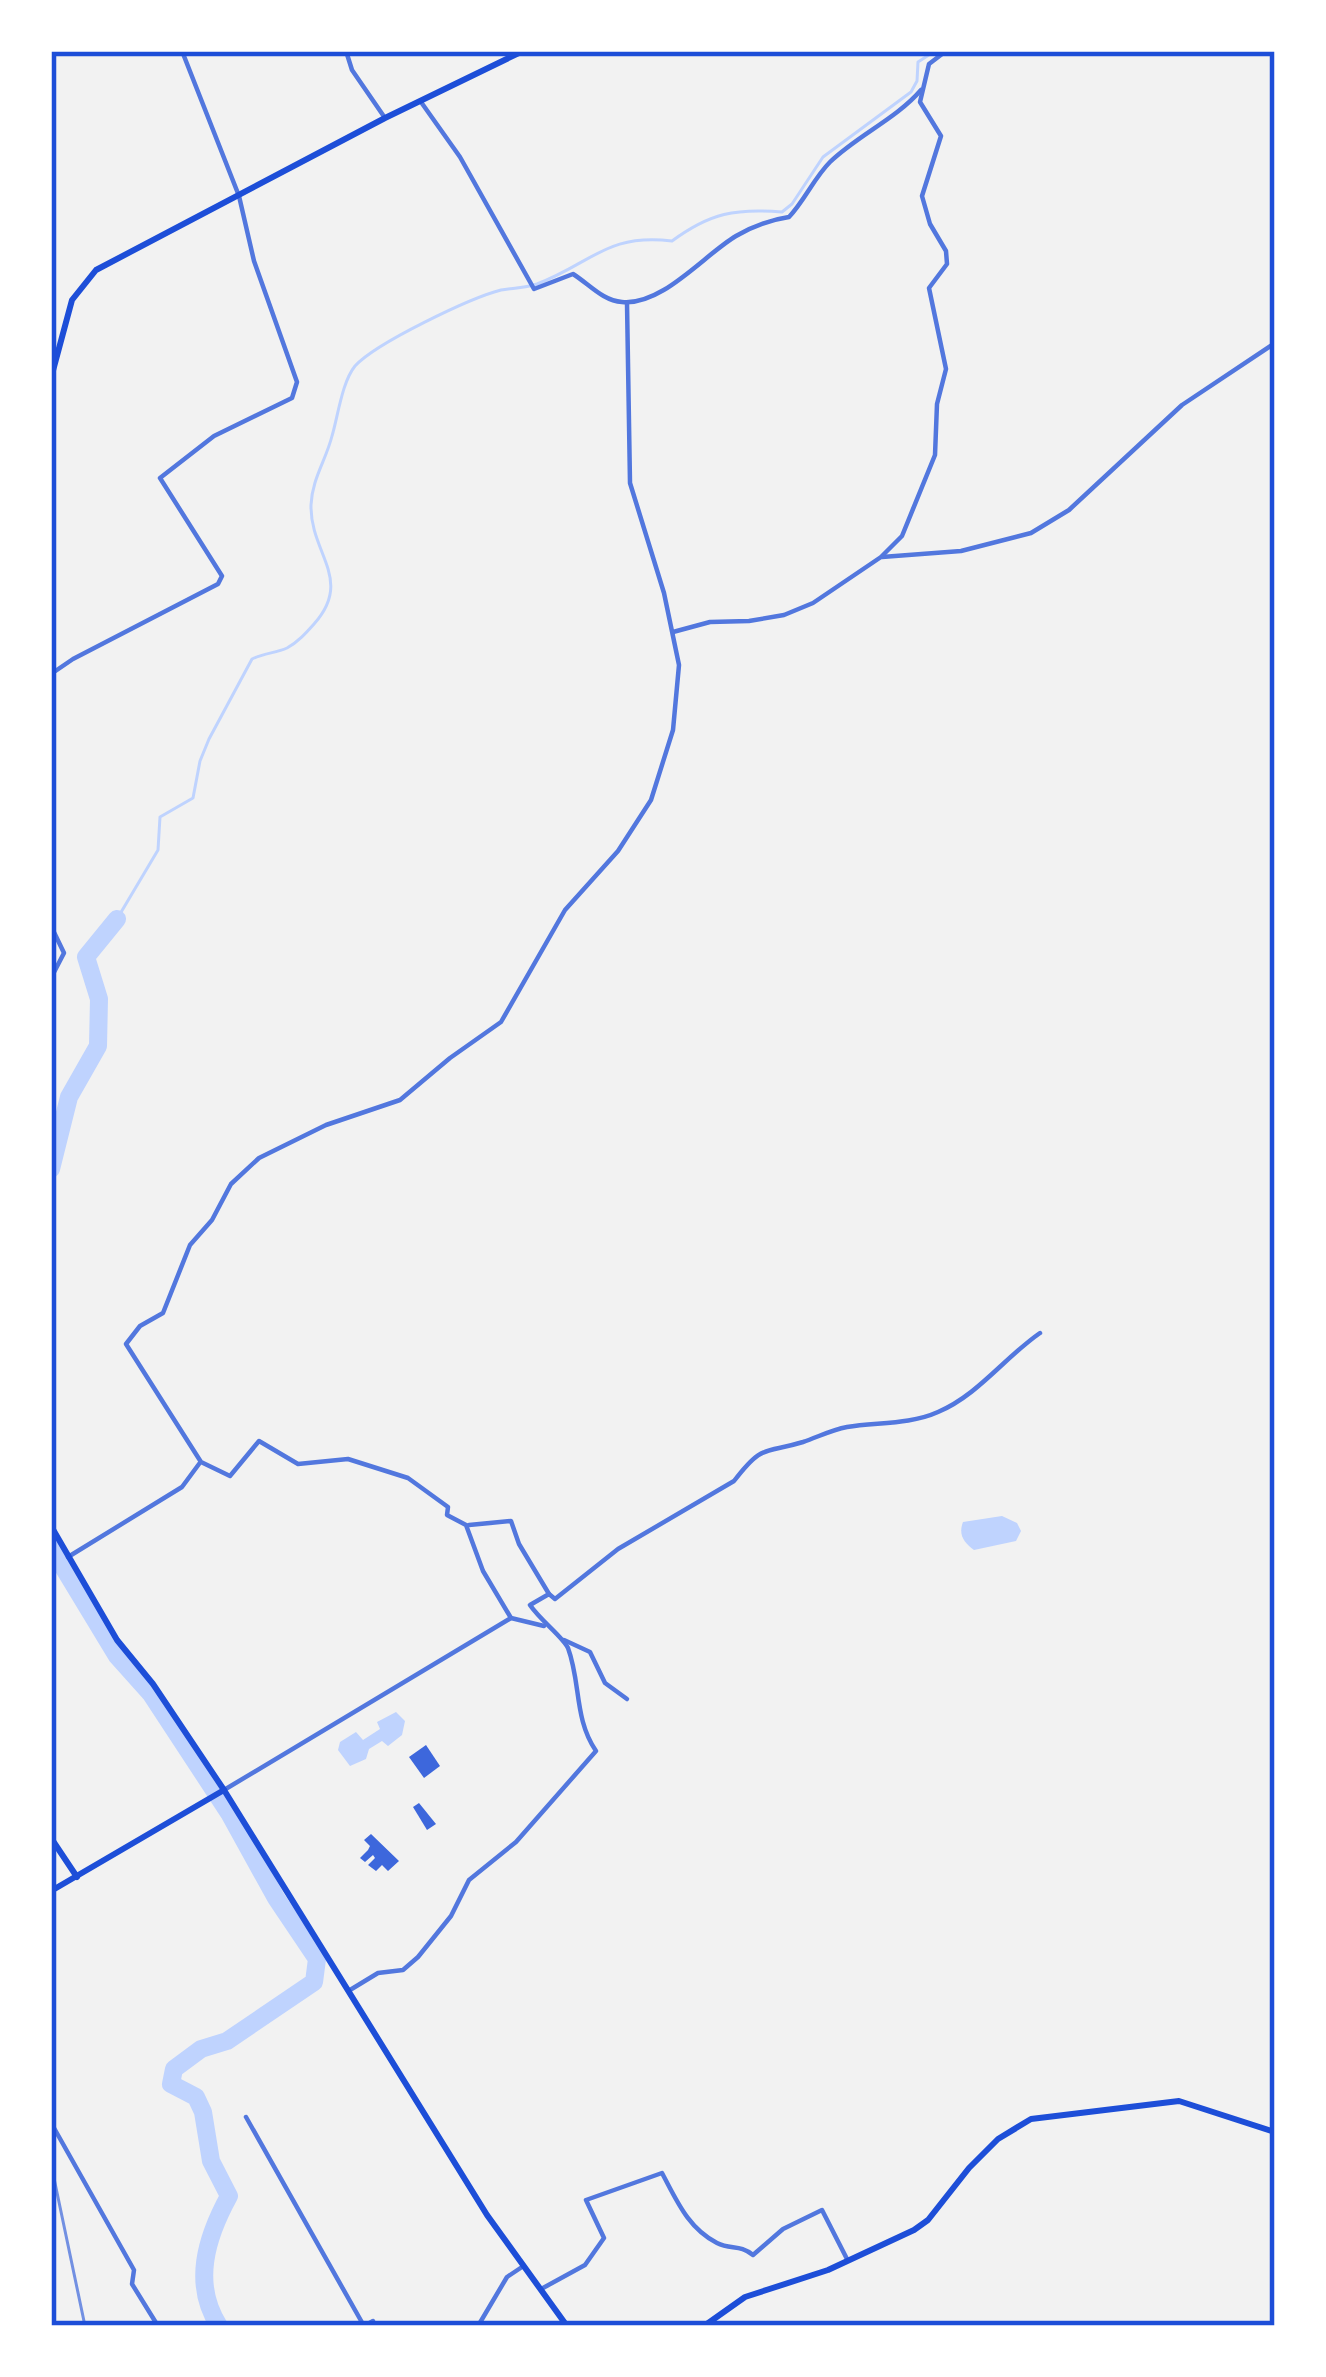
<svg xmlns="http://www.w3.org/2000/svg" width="1326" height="2377" viewBox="0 0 1326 2377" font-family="'Libre Baskerville',serif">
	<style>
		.water { fill: #bfd3fe }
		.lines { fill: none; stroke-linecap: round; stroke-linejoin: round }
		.stream { stroke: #bfd3fe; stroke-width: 3 }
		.river { stroke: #bfd3fe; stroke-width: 18 }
		.building { fill: #3d67dc }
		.minor { stroke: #5277de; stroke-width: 4.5 }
		.tertiary { stroke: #5277de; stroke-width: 4.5 }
		.secondary { stroke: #1d4ed8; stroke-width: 6 }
		.primary { stroke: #1d4ed8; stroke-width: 6 }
		.rail { stroke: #7290e2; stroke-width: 3 }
		.neatline { fill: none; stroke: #1d4ed8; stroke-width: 4.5 }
	</style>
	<rect width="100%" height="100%" fill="#f2f2f2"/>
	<g class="water">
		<path d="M1002,1516L1017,1523L1021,1531L1016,1541L974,1550C964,1542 958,1535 963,1522Z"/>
		<polygon points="396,1712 405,1721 402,1735 388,1746 382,1741 369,1749 366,1759 350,1766 338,1750 340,1742 356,1732 363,1740 380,1729 377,1722"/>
	</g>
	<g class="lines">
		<path class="stream" d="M117,919L158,850L160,817L193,798L200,761L209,739L252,659C264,653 276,653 287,648C298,642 306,633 314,624C354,579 310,554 311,505C312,479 326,460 332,436C338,416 342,382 355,366C376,343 470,298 501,290C513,288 525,288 537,284C592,263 607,233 672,241C710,213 736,208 782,212L792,204L823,157L911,92L917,81L918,62L935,51"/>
		<g class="river">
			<polyline points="51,1169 69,1097 98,1046 99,999 86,957 117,919"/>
			<path d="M51,1547L117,1656L151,1694L229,1813L276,1898L317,1959L314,1982L227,2041L201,2049L174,2069L171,2084L196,2097L203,2112L211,2161L229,2196C206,2238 192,2284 219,2326"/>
		</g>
	</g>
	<g class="building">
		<polygon points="426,1745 440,1766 424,1778 409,1757"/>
		<polygon points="419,1803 436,1824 427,1830 413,1807"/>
		<polygon points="371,1834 399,1861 388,1871 382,1865 376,1871 368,1865 375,1858 373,1855 365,1862 360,1858 368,1850 370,1846 364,1840"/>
	</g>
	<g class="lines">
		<g class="minor">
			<polyline points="346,51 352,70 385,118"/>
			<path d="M421,102L460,157L534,289L573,274C589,284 603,301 622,302C662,306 704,255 736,236C753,226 769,220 789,217C805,200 814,178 830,162C858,135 896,119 921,90"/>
			<polyline points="882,557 961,551 1031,533 1069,510 1182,405 1275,343"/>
			<polyline points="673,632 710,622 749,621 784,615 813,603 881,557 902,536 935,455 937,404 946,369 929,288 947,264 946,251 930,224 922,196 941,136 920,102 929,64 946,51"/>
			<polyline points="51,674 73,659 218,584 222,576 160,478 214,436 292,398 297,382 254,261 239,196 182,51"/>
			<polyline points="51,926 64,953 51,978"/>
			<polyline points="469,1525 511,1521 519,1544 549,1594"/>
			<polyline points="68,1557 182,1487 199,1464"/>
			<polyline points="511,1618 483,1571 466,1525 447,1515 448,1507 408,1478 348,1459 298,1464 259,1441 230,1476 201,1462 126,1344 140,1326 163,1313 190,1245 212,1220 231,1184 259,1158 326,1125 400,1100 450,1058 501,1022 565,910 618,851 651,800 673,730 679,665 664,593 630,483 627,303"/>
			<polyline points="564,1640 590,1652 605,1683 627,1699"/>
			<polyline points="224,1790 511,1618 544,1626"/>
			<path d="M350,1990L378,1973L403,1970L418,1957L451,1916L469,1880L516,1842L596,1751C574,1719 581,1683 568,1648C563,1637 540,1620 530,1605L549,1594L555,1599L618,1549L734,1481C763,1443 764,1454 803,1442C818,1437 831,1430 847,1427C877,1422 909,1425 938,1412C978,1395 1004,1358 1040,1333"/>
			<polyline points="246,2117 364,2326"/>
			<polyline points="54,2128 134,2270 132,2284 158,2326"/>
			<path d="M543,2288L585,2265L604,2238L586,2200L662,2173C677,2201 688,2228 717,2243C731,2250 740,2244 753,2255L783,2229L822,2210L847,2259"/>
			<polyline points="364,2326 373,2321 375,2326"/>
		</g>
		<polyline class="tertiary" points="478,2326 507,2277 522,2267"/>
		<g class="secondary">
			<polyline points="51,378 72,300 96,270 385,118 523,51"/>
			<polyline points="51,1526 117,1640 153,1684 224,1790"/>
			<polyline points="51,1838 77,1877"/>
		</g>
		<g class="primary">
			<polyline points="51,1891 224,1790 487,2215 567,2326"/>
			<polyline points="704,2326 745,2297 828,2270 914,2230 928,2220 969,2168 998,2139 1031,2119 1179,2101 1275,2132"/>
		</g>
		<polyline class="rail" points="51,2164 85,2326"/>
	</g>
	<rect width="1326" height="2377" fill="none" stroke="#ffffff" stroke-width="108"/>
	<rect x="54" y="54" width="1218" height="2269" class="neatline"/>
</svg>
